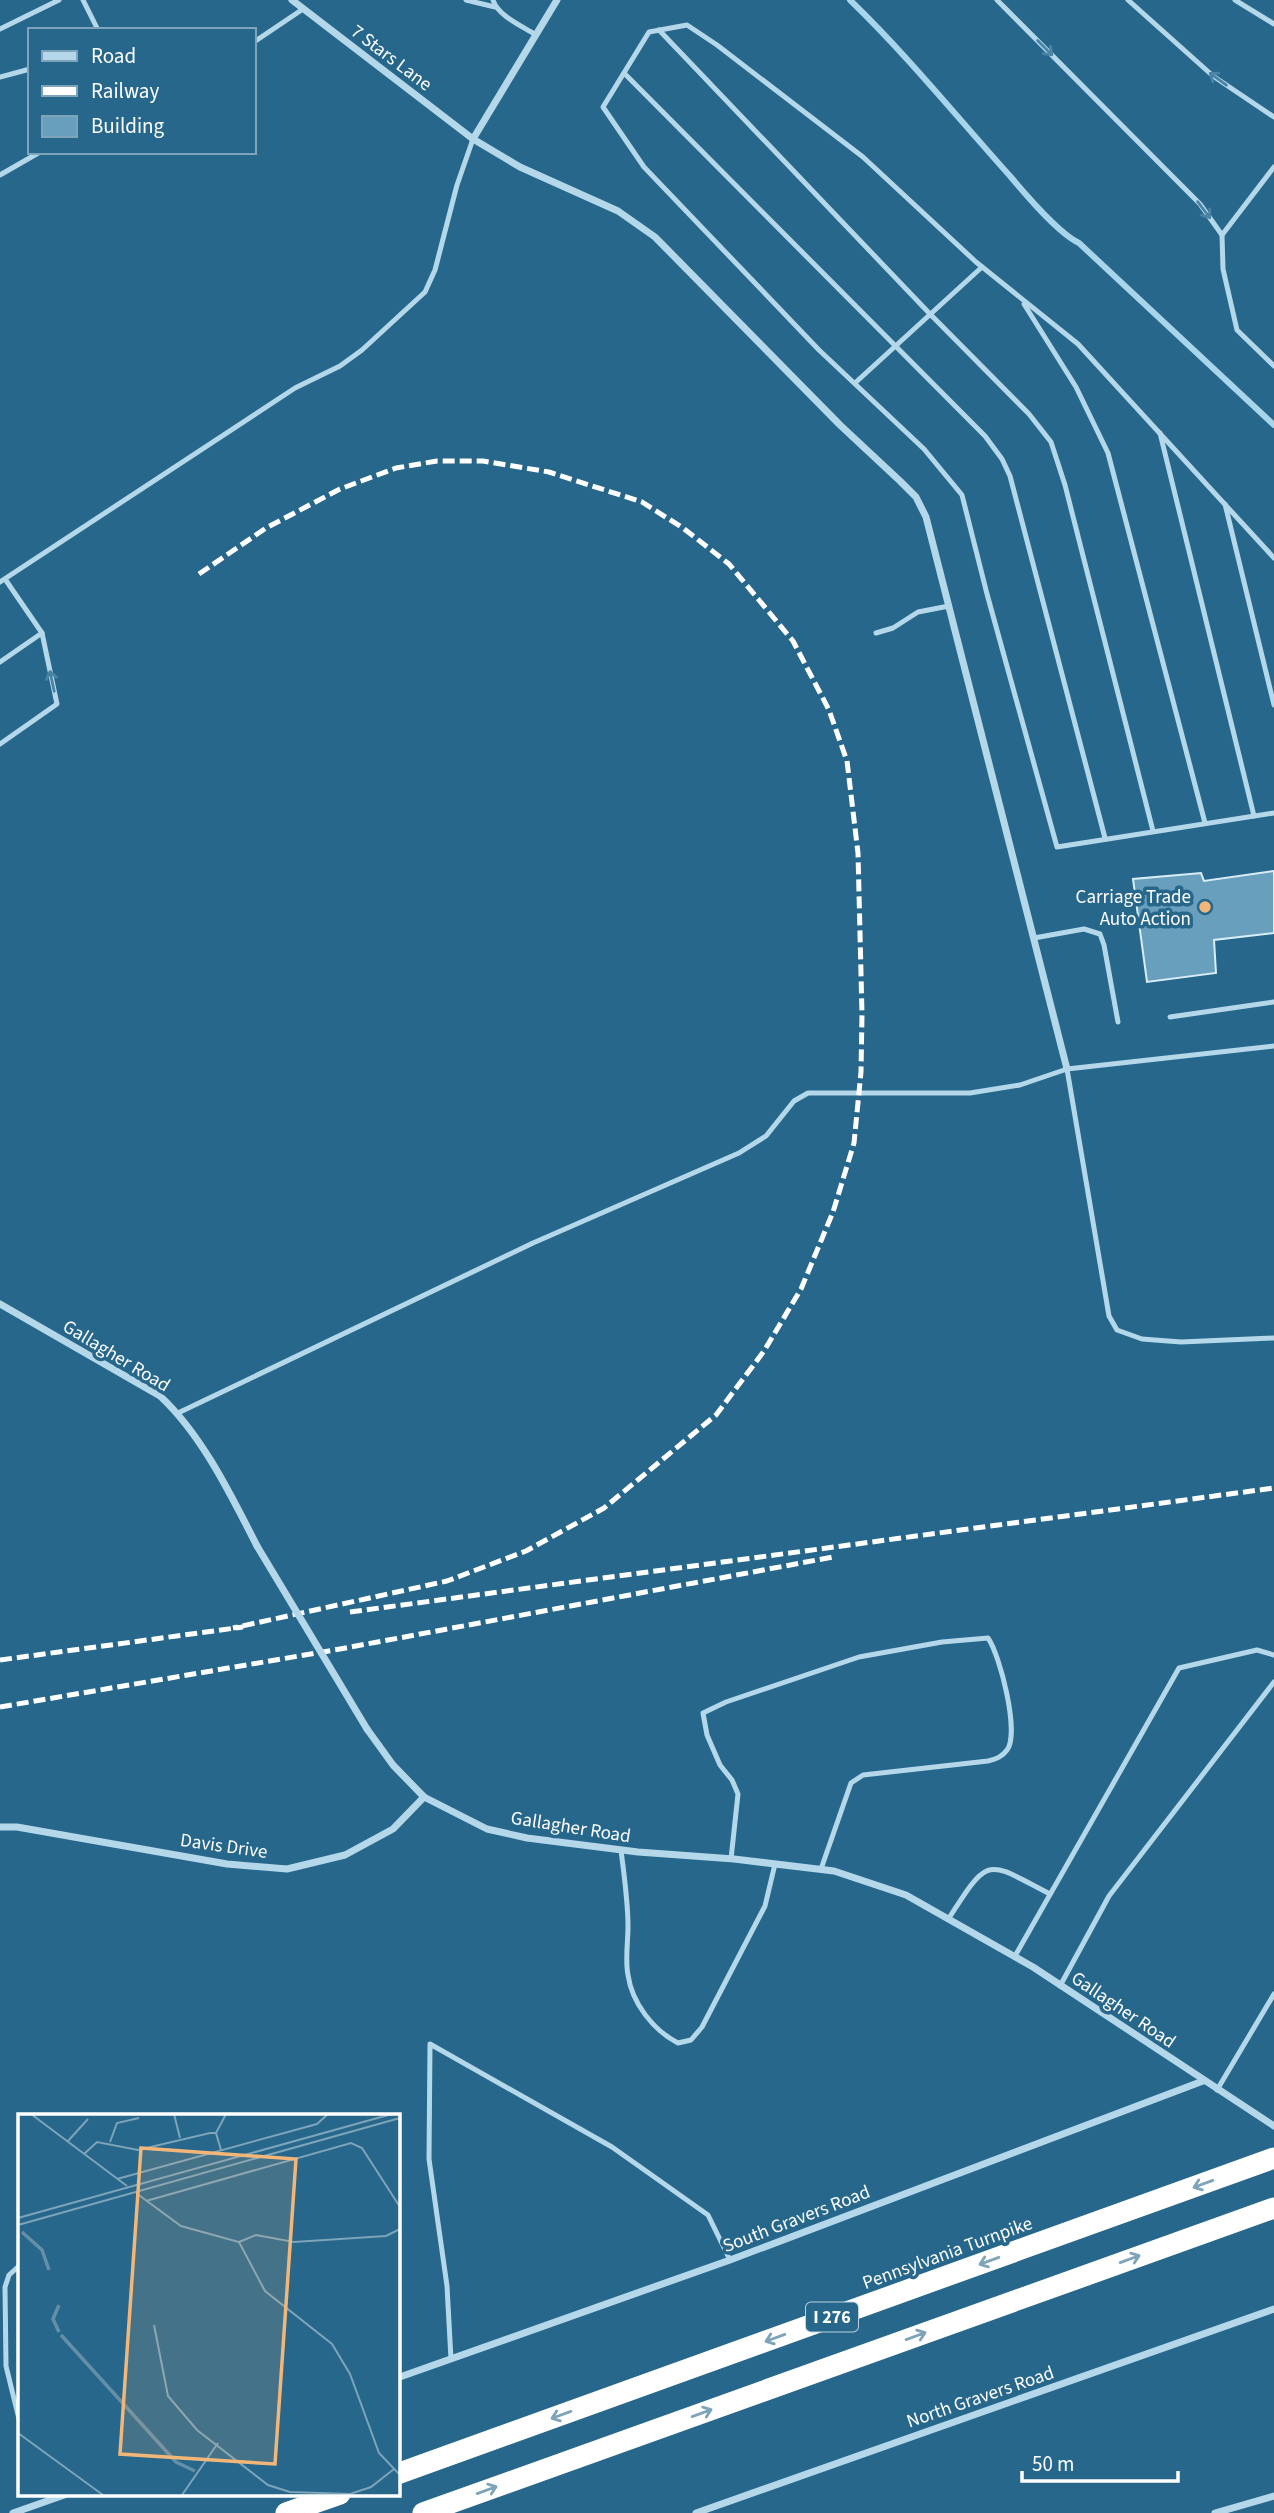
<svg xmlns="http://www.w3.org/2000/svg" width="1274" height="2513" viewBox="0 0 1274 2513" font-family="'Source Sans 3',sans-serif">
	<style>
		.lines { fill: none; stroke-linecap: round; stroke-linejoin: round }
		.stream { stroke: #a9d5ea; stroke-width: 6 }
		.building { fill: #679fbc; stroke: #d8edf7; stroke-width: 2 }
		.lane { stroke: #b4d8ea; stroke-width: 5 }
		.street { stroke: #b4d8ea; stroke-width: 7 }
		.highway { stroke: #fff; stroke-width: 21 }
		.rail { stroke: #fff; stroke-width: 5; stroke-dasharray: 12 5; stroke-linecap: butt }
		.street-bridge { stroke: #b4d8ea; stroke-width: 7 }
		.oneway { stroke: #4a83a3 }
		.oneway2 { stroke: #7da4b9 }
		.poi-dot { fill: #f3b679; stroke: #26678b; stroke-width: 2.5 }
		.labels { text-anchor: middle; stroke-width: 7; stroke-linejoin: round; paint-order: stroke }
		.shield { fill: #26678b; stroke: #bed1dc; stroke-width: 2 }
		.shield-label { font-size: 18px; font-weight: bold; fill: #fff }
		.street-label { font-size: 19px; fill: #fff; stroke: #26678b }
		.poi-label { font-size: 19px; fill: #fff; stroke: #26678b; text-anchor: end }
		.inset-river { fill: none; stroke: #648fa6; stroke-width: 3.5 }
		.inset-road { fill: none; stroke: #7da4b9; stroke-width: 2 }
		.view { fill: #f3b679; fill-opacity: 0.15; stroke: #f3b679; stroke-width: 3.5 }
		.inset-edge { fill: none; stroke: #fff; stroke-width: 3.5 }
	</style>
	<rect width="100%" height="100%" fill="#26678b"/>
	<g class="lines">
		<path class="stream" d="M850,0C907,55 957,117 1010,176C1026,195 1058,233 1079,243L1274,425"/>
	</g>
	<polygon class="building" points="1274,871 1274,933 1214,940 1216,973 1147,982 1133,879 1201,873 1204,881"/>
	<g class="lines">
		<g class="lane">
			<polyline points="83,0 98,30"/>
			<polyline points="466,0 495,7"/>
			<path d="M493,0C498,16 522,26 536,35"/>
			<polyline points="997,0 1200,204 1222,235 1223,269 1237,330 1274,366"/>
			<polyline points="1128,0 1213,76 1274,117"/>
			<polyline points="1235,0 1274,24"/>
			<polyline points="0,29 59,0"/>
			<polyline points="659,30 930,314 1029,414 1051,442 1065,485 1153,831"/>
			<polyline points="254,42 303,9"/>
			<polyline points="624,73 985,436 1002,459 1010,476 1105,838"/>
			<polyline points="0,77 30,69"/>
			<polyline points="0,175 40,152"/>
			<polyline points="1222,235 1274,167"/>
			<polyline points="1024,304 1076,387 1108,453 1205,823"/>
			<polyline points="855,383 982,267"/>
			<polyline points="1160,433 1254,816"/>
			<polyline points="1225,504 1274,705"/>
			<polyline points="1274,558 1078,344 976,262 863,157 717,45 687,25 649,32 603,107 644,167 819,350 924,449 962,495 987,594 1057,847 1274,813"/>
			<polyline points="0,582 295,388 340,366 362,350 425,292 435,270 457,185 473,139"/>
			<polyline points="876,633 893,628 918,612 949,606"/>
			<polyline points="0,662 42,633"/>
			<polyline points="0,744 57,704 42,633 5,579"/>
			<polyline points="1034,938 1084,929 1100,934 1104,945 1118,1022"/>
			<polyline points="1170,1017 1274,1002"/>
			<polyline points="1067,1069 1109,1316 1117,1330 1142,1339 1181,1342 1274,1338"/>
			<polyline points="178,1413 533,1243 739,1153 766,1136 794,1101 808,1093 970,1093 1020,1085 1067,1069 1274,1046"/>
			<path d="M621,1850C624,1875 628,1901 628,1926C628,1942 625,1960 628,1975C632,2003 653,2030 678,2043L691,2040L702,2027L765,1906L775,1864"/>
			<path d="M731,1859L738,1794L732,1780L720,1765L707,1735L703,1713L726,1702L859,1657L942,1642L988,1638C1000,1655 1020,1733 1007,1750C1002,1757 996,1759 988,1761L863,1775L851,1783L821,1869"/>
			<path d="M949,1918C990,1854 986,1861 1050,1894"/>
			<polyline points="1015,1956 1179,1668 1257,1650 1274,1655"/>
			<polyline points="1060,1986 1109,1896 1274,1682"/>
			<polyline points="1217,2090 1274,1994"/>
			<polyline points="19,2266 9,2275 5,2287 6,2366 19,2419"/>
			<polyline points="451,2359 447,2286 429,2159 430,2044 612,2147 708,2215 730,2260"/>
		</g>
		<g class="street">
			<polyline points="292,0 473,139 520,167 618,211 655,237 840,425 900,481 916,497 926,517 1067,1069"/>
			<polyline points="473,139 557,0"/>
			<path d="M0,1304L160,1396C202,1435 231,1495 257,1546"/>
			<polyline points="367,1729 393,1765 424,1797 487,1829 527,1838 638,1852 734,1859 834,1871 906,1895 1033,1967 1274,2126"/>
			<polyline points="0,1827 17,1827 227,1864 287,1869 345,1855 393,1829 424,1797"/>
			<polyline points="397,2378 730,2260 1203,2081"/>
			<polyline points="13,2513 67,2494"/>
			<polyline points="696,2513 1274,2309"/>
			<polyline points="1215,2513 1274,2496"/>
		</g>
		<g class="highway">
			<polyline points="397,2474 1274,2158"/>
			<polyline points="286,2513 340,2494"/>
			<polyline points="423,2513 1274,2208"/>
		</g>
		<g class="rail">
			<polyline points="199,574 266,528 340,489 396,468 437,461 483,461 549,472 642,502 683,528 729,564 793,641 829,710 847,761 858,853 862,1014 861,1072 854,1143 833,1212 801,1289 764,1351 716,1415 604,1508 526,1551 447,1581 233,1628"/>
			<polyline points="350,1612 1274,1488"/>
			<polyline points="0,1660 243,1627"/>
			<polyline points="0,1707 340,1649 833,1557"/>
		</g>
		<polyline class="street-bridge" points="257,1546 367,1729"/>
	</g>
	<defs><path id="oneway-shaft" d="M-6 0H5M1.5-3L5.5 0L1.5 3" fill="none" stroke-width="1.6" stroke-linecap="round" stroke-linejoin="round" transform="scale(1.75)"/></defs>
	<g class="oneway">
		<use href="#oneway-shaft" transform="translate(1045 48) rotate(45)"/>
		<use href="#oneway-shaft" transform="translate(1218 79) rotate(-144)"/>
		<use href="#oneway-shaft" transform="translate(1204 210) rotate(53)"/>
		<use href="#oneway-shaft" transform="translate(52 681) rotate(-102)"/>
	</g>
	<g class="oneway2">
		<use href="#oneway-shaft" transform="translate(1203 2184) rotate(160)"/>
		<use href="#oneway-shaft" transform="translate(1130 2259) rotate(-20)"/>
		<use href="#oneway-shaft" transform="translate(989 2261) rotate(160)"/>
		<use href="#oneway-shaft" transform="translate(916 2336) rotate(-20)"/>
		<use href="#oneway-shaft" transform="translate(775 2338) rotate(160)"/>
		<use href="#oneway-shaft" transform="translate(702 2413) rotate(-20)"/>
		<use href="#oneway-shaft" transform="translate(561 2415) rotate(160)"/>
		<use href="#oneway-shaft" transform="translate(487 2490) rotate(-20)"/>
	</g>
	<circle class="poi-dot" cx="1205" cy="907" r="7"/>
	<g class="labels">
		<rect class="shield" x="806" y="2302.5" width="52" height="29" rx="5"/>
		<g class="shield-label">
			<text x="832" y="2323">I 276</text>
		</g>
		<g class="street-label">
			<text transform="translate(392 57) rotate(37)" y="7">7 Stars Lane</text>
			<text transform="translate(117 1355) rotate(31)" y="7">Gallagher Road</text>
			<text transform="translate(571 1826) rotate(9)" y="7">Gallagher Road</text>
			<text transform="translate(224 1845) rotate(8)" y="7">Davis Drive</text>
			<text transform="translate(1124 2009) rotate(34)" y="7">Gallagher Road</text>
			<text transform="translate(796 2218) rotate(-21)" y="7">South Gravers Road</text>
			<text transform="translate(947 2252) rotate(-20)" y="7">Pennsylvania Turnpike</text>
			<text transform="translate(980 2396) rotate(-19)" y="7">North Gravers Road</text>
		</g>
		<g class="poi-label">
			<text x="1191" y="903">Carriage Trade<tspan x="1191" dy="22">Auto Action</tspan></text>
		</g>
	</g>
	<g transform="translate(18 2114)">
		<rect width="382" height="382" fill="#26678b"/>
		<path class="inset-river" d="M4,118L24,136L31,156M41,218L35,205L41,191M43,221L158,348L177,357"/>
		<path class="inset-road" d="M13,0L109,72M156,0L162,24M198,19L208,0M50,27L70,5M92,28L99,9L121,4M66,40L79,28L120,36L192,19H198L203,36M99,65L299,10L310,0M118,79L163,112L221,128L247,177L314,230L332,260L361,339L382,361M128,87L333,29L344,34L382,93M0,104L374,0M0,111L382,4M221,128L238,121L276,128L368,122L382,115M136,211L150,282L179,316L250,371L272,378L332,380L353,373L376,355M0,319L85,381M164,381L200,329"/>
		<path class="view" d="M123,34L278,45L257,350L102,340Z"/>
		<rect width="382" height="382" class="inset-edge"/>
	</g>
	<rect x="28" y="28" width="228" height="126" fill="#26678b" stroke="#7da4b9" stroke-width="2"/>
	<rect x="42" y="51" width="35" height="10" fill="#b4d8ea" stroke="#7da4b9" stroke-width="2"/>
	<text x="91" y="63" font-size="21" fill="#ffffff">Road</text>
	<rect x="42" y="86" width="35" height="10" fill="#ffffff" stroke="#7da4b9" stroke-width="2"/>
	<text x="91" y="98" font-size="21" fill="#ffffff">Railway</text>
	<rect x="42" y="116" width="35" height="21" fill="#679fbc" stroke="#7da4b9" stroke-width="2"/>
	<text x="91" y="133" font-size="21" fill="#ffffff">Building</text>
	<path d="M1022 2471v10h156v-10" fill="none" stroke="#ffffff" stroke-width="3.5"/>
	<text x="1032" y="2471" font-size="21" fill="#ffffff" stroke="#26678b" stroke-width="5" paint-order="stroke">50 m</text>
</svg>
